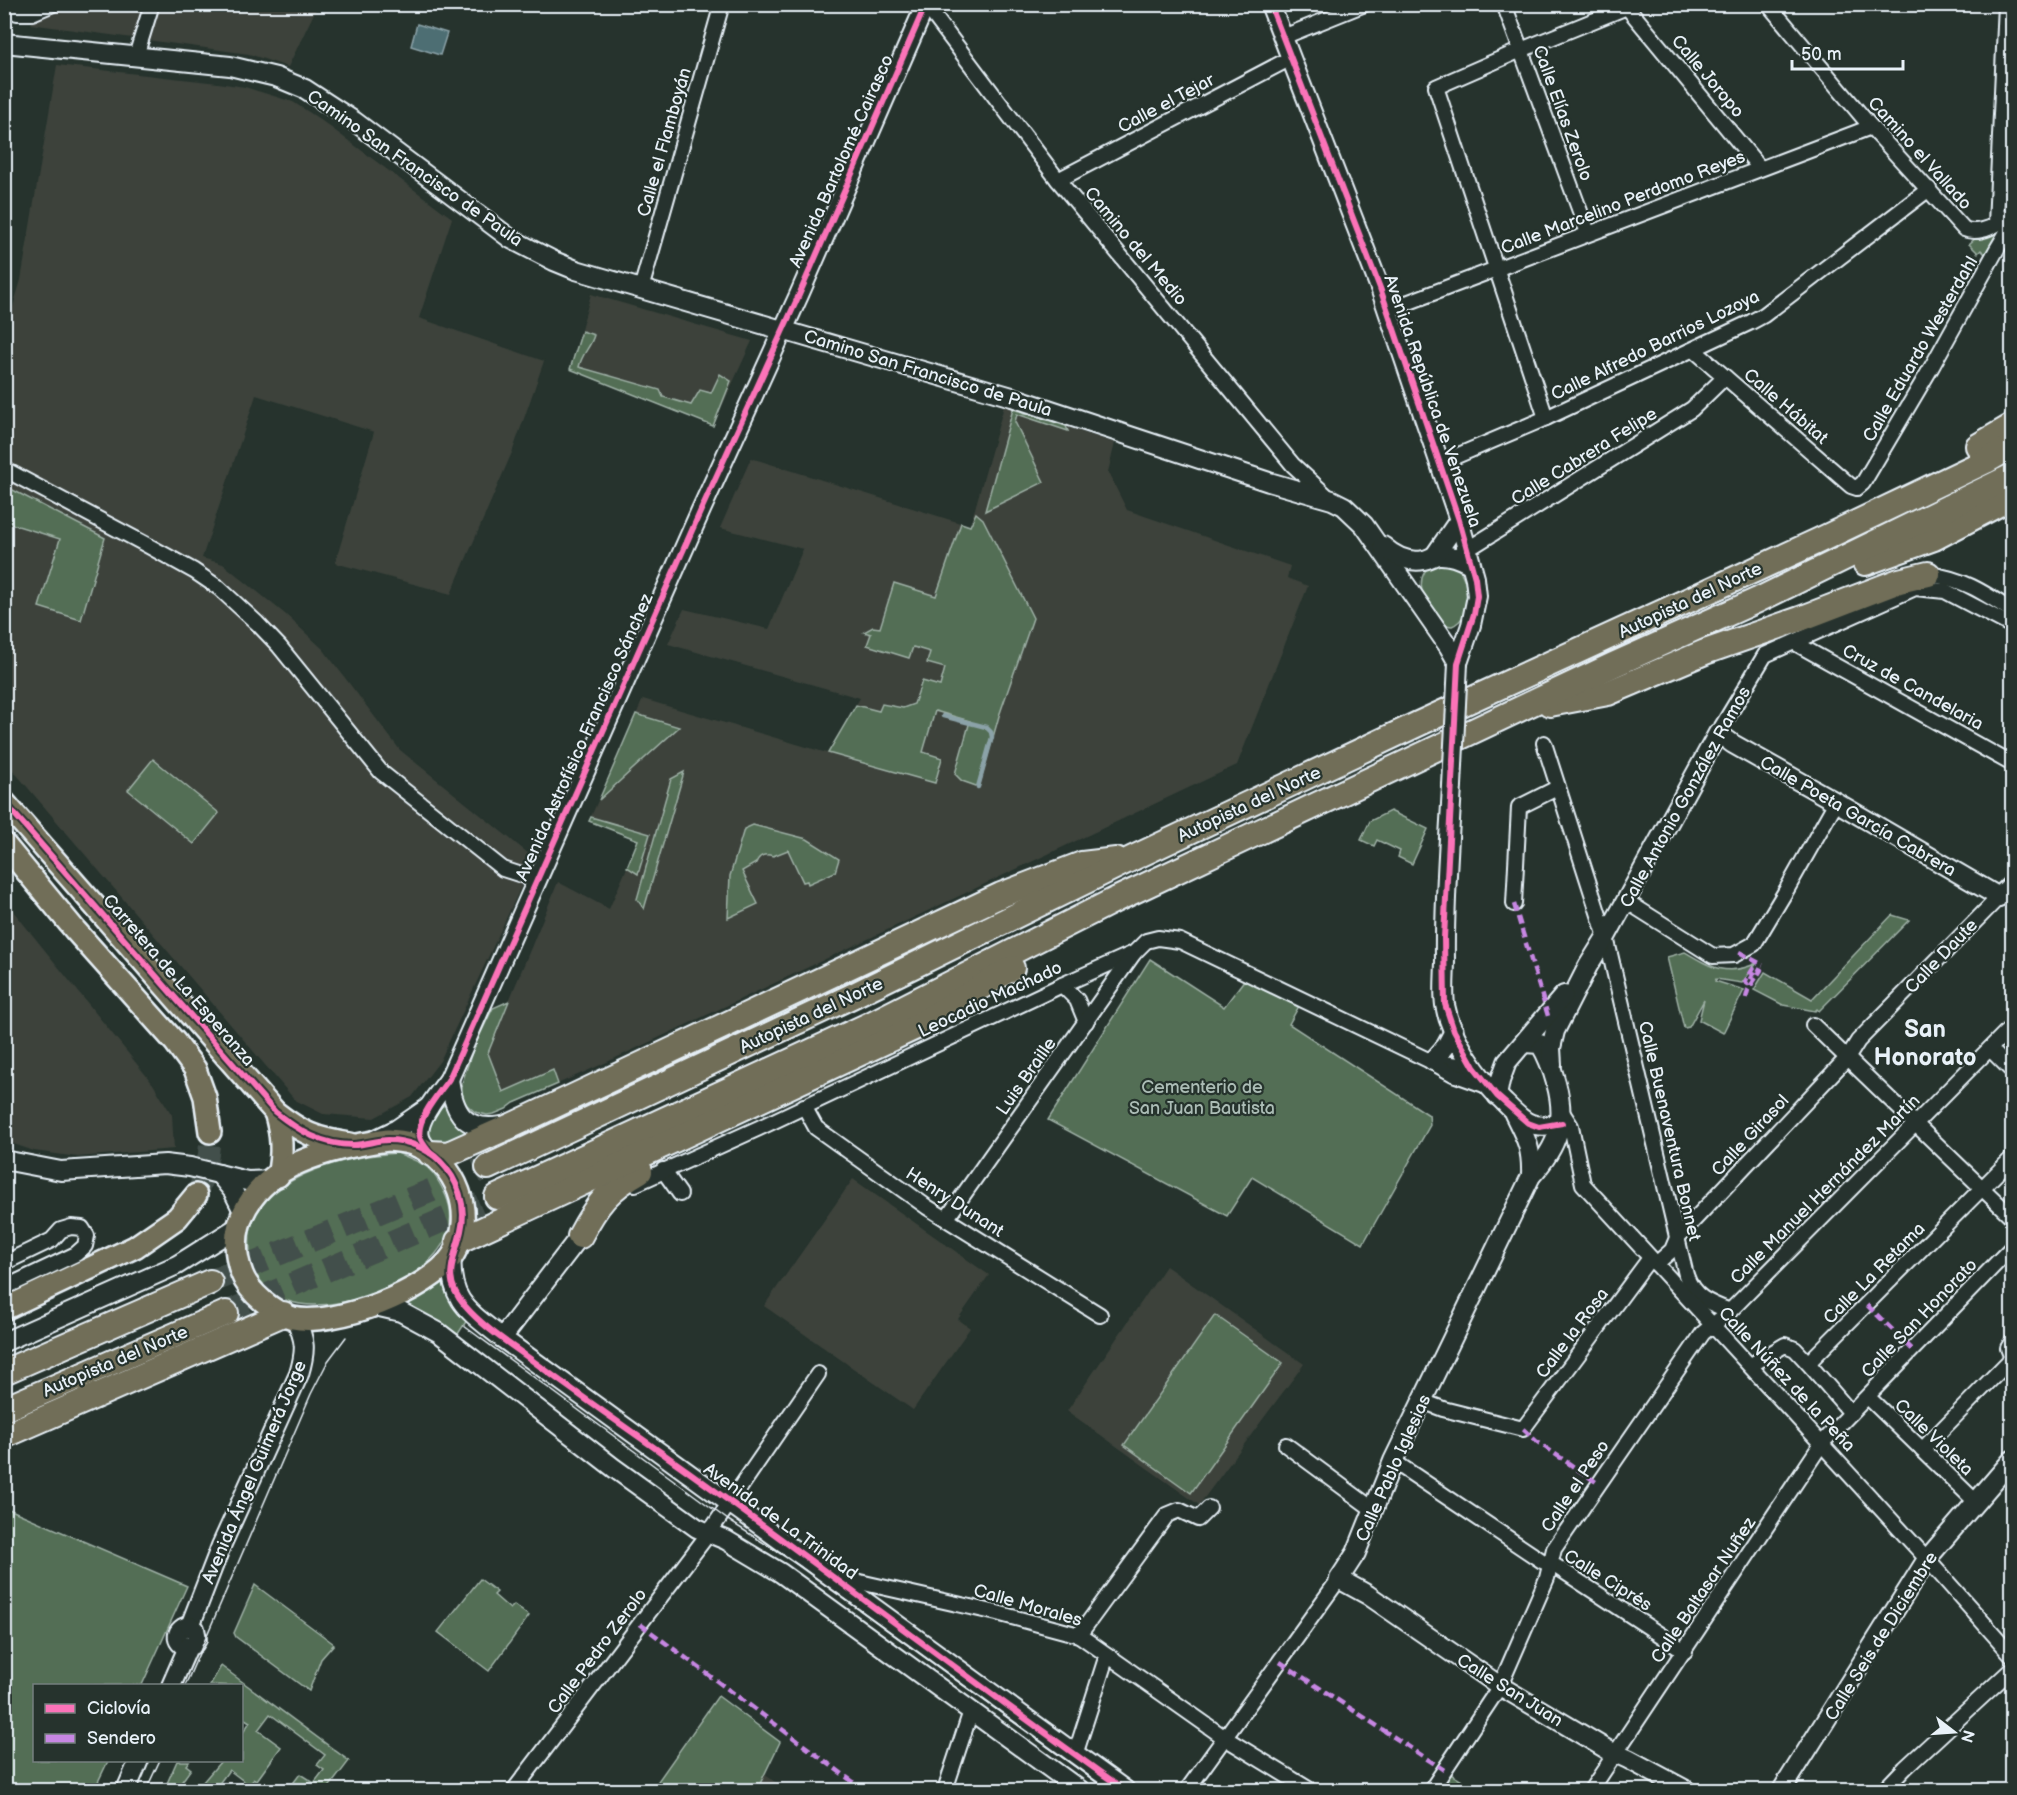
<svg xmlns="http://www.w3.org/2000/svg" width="2017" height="1795" viewBox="0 0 2017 1795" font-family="'Balsamiq Sans',sans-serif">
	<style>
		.built { fill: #3c423b }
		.green { fill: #536e54; stroke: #9eb0a6; stroke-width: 1.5 }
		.water { fill: #4d6e73; stroke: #8ba2a8; stroke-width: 1.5 }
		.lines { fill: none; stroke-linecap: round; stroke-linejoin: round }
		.stream { stroke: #8ba2a8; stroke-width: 4.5 }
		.primary-tunnel { stroke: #43504b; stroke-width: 21; stroke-dasharray: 21 10; stroke-linecap: butt }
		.highway-tunnel { stroke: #43504b; stroke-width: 24; stroke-dasharray: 24 12; stroke-linecap: butt }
		.street-casing { stroke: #e8f1f8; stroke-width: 18 }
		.secondary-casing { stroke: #e8f1f8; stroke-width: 22 }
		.primary-casing { stroke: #e8f1f8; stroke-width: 26 }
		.highway-casing { stroke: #e8f1f8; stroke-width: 28 }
		.street { stroke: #26332d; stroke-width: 14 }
		.secondary { stroke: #26332d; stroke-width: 18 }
		.primary { stroke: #716e59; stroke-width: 21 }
		.highway { stroke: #716e59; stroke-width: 24 }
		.tram { stroke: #e8f1f8; stroke-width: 1.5 }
		.secondary-bridge-casing { stroke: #e8f1f8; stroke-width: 22; stroke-linecap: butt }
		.secondary-bridge { stroke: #26332d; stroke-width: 18 }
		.quiet { stroke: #c787e3; stroke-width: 4.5; stroke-dasharray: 9 4.5; stroke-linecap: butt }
		.cycleway-casing { stroke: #26332d; stroke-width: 10 }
		.cycleway { stroke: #fb73b8; stroke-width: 6 }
		.labels { text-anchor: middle; stroke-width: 4.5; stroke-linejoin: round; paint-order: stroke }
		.street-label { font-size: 18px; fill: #e8f1f8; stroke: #26332d }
		.park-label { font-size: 18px; fill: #acbdb6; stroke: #26332d }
		.district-label { font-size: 24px; font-weight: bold; fill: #e8f1f8; stroke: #26332d }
	</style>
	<rect width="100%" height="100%" fill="#26332d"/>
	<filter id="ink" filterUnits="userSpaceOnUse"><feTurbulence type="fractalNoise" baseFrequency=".0167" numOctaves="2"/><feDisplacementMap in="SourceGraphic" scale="12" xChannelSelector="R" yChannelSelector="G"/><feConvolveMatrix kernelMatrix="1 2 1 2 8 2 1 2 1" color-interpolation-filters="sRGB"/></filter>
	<g filter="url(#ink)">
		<g class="built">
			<polygon points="64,5 318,5 288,67 249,54 30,24 34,17"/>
			<polygon points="57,65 218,83 245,87 293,102 318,118 452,218 419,318 544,361 513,450 451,594 335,563 374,432 256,395 202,558 223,564 285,614 323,649 400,750 529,854 532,863 440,1061 412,1097 374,1118 323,1114 295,1100 5,761 4,336 21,280"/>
			<polygon points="591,294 752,341 713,426 570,369"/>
			<polygon points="1004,406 1115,443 1108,472 1127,510 1290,566 1287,578 1308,586 1237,765 605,1063 514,1103 467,1105 462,1097 462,1083 473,1049 493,1008 509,1001 558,882 609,909 639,840 589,821 643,699 827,753 860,698 668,644 684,609 769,629 803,549 720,528 751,458 970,526"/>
			<polygon points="5,901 153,1084 172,1115 174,1149 78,1157 34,1151 5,1141"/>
			<polygon points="853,1179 989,1275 958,1319 970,1328 913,1410 764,1306"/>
			<polygon points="1166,1266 1304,1364 1199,1505 1067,1411"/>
			<polygon points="764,1774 786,1790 757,1790"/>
		</g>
		<g class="green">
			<path d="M2008,152C2016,168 2015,194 2006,208Z"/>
			<polygon points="2003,227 1986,255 1981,250 1978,253 1969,244 1977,237"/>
			<path d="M582,331L594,335C591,347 582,353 579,367L660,390L663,397L691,405L700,390L711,393L720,374L731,381L713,426L570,369Z"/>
			<polygon points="1013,409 1066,426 1068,431 1017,414 1015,422 1044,482 985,511"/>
			<polygon points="5,486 105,538 81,620 39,607 60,539 5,522"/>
			<polygon points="976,513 983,519 1033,618 999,716 979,787 962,781 955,774 970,721 935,711 923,752 942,758 935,783 828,753 856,705 879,711 882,704 903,708 914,704 922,681 940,686 945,668 927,663 930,652 913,647 909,658 867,645 871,634 864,632 873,627 880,628 894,583 936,596 961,523 970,526"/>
			<path d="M1433,563L1455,565C1470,578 1474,617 1452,626C1434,625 1418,595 1422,578C1424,571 1428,567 1433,563Z"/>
			<polygon points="636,714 679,727 599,800"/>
			<polygon points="153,759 219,813 194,844 128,790"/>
			<polygon points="684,772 644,909 637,899 671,779"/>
			<polygon points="1390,811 1428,829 1412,864 1398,857 1400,851 1377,840 1374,846 1361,840 1370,821"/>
			<polygon points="591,817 650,834 638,874 627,867 638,840 589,821"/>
			<path d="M753,825L807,839L839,859L835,872L808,884L807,881L803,882L788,850L773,856C765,853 759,855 756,863L742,871L758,904L728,918L730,876L744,829Z"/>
			<polygon points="1892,915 1909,920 1819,1011 1817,1009 1815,1011 1783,1005 1754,990 1765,972 1812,999"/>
			<path d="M1685,952C1712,968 1727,977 1757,963L1742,983L1716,979L1715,981L1744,990L1723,1033L1699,1020L1704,1000L1689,1027L1684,1028L1667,957Z"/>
			<polygon points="1150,959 1224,1007 1245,979 1299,1006 1289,1024 1429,1115 1430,1125 1363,1244 1252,1177 1227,1216 1048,1120"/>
			<polygon points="509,1001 488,1053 503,1092 553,1070 558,1084 514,1103 506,1109 494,1114 487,1115 475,1112 467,1105 462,1097 462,1083 473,1049 493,1008"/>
			<path d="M445,1105L450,1115L469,1132C460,1137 447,1145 437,1142C418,1137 433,1109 445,1105Z"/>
			<path d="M397,1153C426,1164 433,1167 446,1196C477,1268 341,1320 288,1301C271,1295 250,1275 250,1255C250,1246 248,1232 252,1223C271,1173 350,1156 397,1153Z"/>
			<polygon points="443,1279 446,1294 467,1320 456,1337 400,1306"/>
			<polygon points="1215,1315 1283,1363 1191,1493 1124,1445"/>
			<polygon points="4,1507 187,1586 142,1685 34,1686 34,1760 108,1761 94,1790 5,1790"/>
			<polygon points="480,1579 497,1592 494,1595 510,1609 514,1605 529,1616 489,1671 438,1632"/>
			<polygon points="255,1585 334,1644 321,1659 309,1691 236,1637 234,1633"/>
			<polygon points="221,1666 349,1761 327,1790 288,1790 300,1774 314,1783 324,1770 317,1765 325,1755 270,1714 258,1730 281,1747 257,1780 254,1779 249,1785 229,1770 218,1785 225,1790 196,1790 221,1761 242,1760 242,1734 250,1722 245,1719 242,1723 242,1686 210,1685"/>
			<polygon points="718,1696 780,1742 757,1790 664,1790 656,1784"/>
			<polygon points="177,1761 189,1761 186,1765 191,1769 177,1788 179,1790 164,1790"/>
			<polygon points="1444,1770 1477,1790 1431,1790"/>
		</g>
		<polygon class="water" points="417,24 447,33 440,55 411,46"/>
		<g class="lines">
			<polyline class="stream" points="943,716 986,727 991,732 992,737 978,787"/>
			<path class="primary-tunnel" d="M196,1195C206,1173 210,1155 210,1132"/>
			<g class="highway-tunnel">
				<polyline points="210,1282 488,1167"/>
				<polyline points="226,1313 497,1197"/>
			</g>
			<g class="street-casing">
				<g id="street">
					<polyline points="925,4 1058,180 1293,465 1330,499"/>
					<polyline points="1504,4 1588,233"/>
					<path d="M1768,4L1871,127L1964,229C1981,236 1998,224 2012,214"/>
					<polyline points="17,13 32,13 53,4"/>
					<polyline points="1283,37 1365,4"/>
					<polyline points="136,56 152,4"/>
					<polyline points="1058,180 1291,58"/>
					<polyline points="1996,224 2006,4"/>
					<polyline points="641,289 722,4"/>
					<polyline points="1388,310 1871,127"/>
					<polyline points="1694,350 1851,486 1857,488 1863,483 1931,368 1997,249 2007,232 2012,227"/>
					<polyline points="1546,418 1436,87 1521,50 1627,7 1760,168"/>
					<polyline points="1440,463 1546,418 1751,322 1764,315 1929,189"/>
					<polyline points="4,469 145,544 194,571 219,588 257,623 279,646 381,772 503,869 537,880"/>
					<polyline points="1460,554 1692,409 1725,377"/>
					<path d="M1928,574C1964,579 1983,592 2012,611"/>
					<polyline points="1795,643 2012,764"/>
					<polyline points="1718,733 1765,655 1915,588 1945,591 2012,626"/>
					<path d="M1544,743L1606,937L1686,1275C1693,1297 1709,1303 1730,1311"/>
					<polyline points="1626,901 1713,956 1734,955 1754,944 1787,889 1836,802"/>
					<polyline points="1514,904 1519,807 1557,788"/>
					<polyline points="1062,985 1077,1000 1086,1022"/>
					<polyline points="1813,1025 2012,1217"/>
					<polyline points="1990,1049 2012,1071"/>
					<polyline points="1436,1062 1474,1067"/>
					<polyline points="804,1106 816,1128 927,1207 1100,1315"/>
					<polyline points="1562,1112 1571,1126 1583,1184 1927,1559 2012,1655"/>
					<polyline points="663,1170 680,1194"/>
					<polyline points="635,1184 759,1128 1062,985 1134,953 1146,941 1158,938 1180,941 1428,1060 1453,1074 1487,1086"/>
					<polyline points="947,1218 1134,953"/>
					<polyline points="4,1263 52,1240 61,1230 71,1227 82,1228 87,1236 85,1246 76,1254 4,1288"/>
					<polyline points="1656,1264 1672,1250 1677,1238 1848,1057 1858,1041 1999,897"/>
					<polyline points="1808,1363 1851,1413"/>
					<polyline points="1751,1365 1785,1345 1795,1349 1808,1363 2012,1158"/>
					<polyline points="1868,1397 1976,1502"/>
					<polyline points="1422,1401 1443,1409 1523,1429 1650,1258"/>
					<polyline points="1286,1445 1374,1510"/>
					<polyline points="1922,1450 2012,1358 2008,1348 2012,1342"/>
					<polyline points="1393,1461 1542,1561 1557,1567 1685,1651"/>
					<polyline points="833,1576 997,1613 1079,1635 1225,1738 1310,1790"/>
					<polyline points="1079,1635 1167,1515 1179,1510 1198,1519 1209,1508"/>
					<polyline points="1075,1755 1107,1655"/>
					<polyline points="514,1790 709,1533 818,1374"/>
					<polyline points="945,1790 971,1711"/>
					<polyline points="1187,1790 1339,1579"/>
					<polyline points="1431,1790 1500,1686 1547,1578 1554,1549 1703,1333 1730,1311 2012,1026"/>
					<polyline points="1591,1790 1822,1443 2012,1247"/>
					<polyline points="1884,1790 1905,1768 2012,1669"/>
				</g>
			</g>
			<g class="secondary-casing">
				<g id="secondary">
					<polyline points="1270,4 1380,288 1459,520 1475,578 1477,596 1471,625 1458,663"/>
					<polyline points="4,43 230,66 276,77 305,89 354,121 511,239 554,261 576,270 1012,397 1269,482 1332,500 1344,506 1364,525 1449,647 1458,663"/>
					<path d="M1383,546C1394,556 1409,563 1424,560C1429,559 1433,556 1438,555C1450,554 1460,559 1470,564"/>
					<polyline points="1435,555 1459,520"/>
					<path d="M1452,786C1449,844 1444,901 1445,959C1445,974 1443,990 1445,1005C1451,1038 1478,1078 1503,1101C1524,1122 1531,1131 1562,1123"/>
					<path d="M1524,1043L1540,1044C1548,1057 1552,1068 1556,1083C1567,1122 1558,1146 1531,1176L1393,1461L1356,1553L1339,1579L1368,1595L1500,1686L1608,1750L1628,1759L1686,1790"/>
					<polyline points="1433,1061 1446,1046 1454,1031"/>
					<polyline points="1552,1065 1551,1048 1555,1031 1588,966 1606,937 1718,733 1733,744 1836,802 1999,897 2012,884"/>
					<path d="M449,1079C454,1113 464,1132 502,1126"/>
					<polyline points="1497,1096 1500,1081 1507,1062 1564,995"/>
					<path d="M1514,1114C1526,1138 1532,1148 1531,1176"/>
					<polyline points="374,1140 397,1129 429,1107"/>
					<path d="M430,1153C427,1149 421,1142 420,1137C415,1120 440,1092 449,1079L701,510L799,295L926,4"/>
					<polyline points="4,1160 61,1171 165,1164 190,1167 247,1181 273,1180"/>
					<polyline points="219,1174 233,1191 243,1211"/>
					<path d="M452,1255C448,1301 470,1312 502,1338L1125,1790"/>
					<polyline points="375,1306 401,1312 438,1332 614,1468 697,1528 726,1540 781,1573 1080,1790"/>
					<polyline points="502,1338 580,1236"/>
					<polyline points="4,1342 177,1265 239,1226"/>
					<path d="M190,1626L221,1546L299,1374C306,1350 306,1341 295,1318"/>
					<path d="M188,1647C173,1644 175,1627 190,1626"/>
					<polyline points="171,1686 188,1647 194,1644 197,1639 195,1629 190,1626"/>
					<polyline points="126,1790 139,1760"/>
					<polyline points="1782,1790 1927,1559 2012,1460"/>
				</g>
			</g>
			<g class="primary-casing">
				<g id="primary">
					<path d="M4,802L275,1112C302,1133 315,1139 350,1144"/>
					<polyline points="4,844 75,930 175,1042 195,1069 205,1097 210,1132"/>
					<path d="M275,1112C282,1135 283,1152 278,1176"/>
					<path d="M388,1140C397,1141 406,1141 415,1145C457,1162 477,1215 453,1255C430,1291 334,1327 293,1318C274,1313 249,1293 242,1274C223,1224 254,1182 300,1162C328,1150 358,1144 388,1140Z"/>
					<polyline points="4,1309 135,1247 177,1218 196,1195"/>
				</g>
			</g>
			<g class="highway-casing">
				<g id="highway">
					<polyline points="1978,446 2012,426"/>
					<polyline points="1865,563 1934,538 2012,497"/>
					<polyline points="1550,704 1608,693 1705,652 1800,619 1899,581 1928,574"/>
					<polyline points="430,1153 448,1154 513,1125 1001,895 1082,864 1116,860"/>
					<polyline points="488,1167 852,996 1133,858 1418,724 1820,540 1986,461 2012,446"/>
					<polyline points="497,1197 871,1024 1115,900 1613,665 1758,600 2012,476"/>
					<path d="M580,1236C597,1204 608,1189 640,1171"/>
					<polyline points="458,1241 914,1028 1012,968"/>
					<polyline points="4,1372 210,1282"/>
					<polyline points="4,1409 226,1313"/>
					<polyline points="4,1436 283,1314"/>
				</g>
			</g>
			<use href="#street" class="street"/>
			<use href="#secondary" class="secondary"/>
			<use href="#primary" class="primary"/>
			<use href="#highway" class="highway"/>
			<g class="tram">
				<polyline points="464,1326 728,1520 801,1567 1107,1790"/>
				<polyline points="185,1686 311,1394 328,1361 346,1337"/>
				<polyline points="146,1790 160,1760"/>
			</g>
			<g class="secondary-bridge-casing">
				<polyline id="secondary-bridge" points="1452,786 1458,663"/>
			</g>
			<use href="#secondary-bridge" class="secondary-bridge"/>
			<g class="quiet">
				<polyline points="1514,904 1548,1016"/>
				<polyline points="1739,952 1763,965"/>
				<polyline points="1746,998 1748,990 1761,970 1757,968 1748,984 1745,982 1757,962"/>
				<polyline points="1867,1305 1913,1350"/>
				<polyline points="1523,1429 1536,1441 1599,1484"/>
				<polyline points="640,1624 864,1790"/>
				<polyline points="1280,1662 1444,1770"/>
			</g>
			<g class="cycleway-casing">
				<g id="cycleway">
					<polyline points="1270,4 1380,288 1459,520 1475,578 1477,596 1474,614 1458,663 1444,938 1445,1004 1454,1031 1474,1067 1497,1096 1528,1123 1539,1127 1562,1123"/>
					<path d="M4,802L275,1112C299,1131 322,1145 353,1145C365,1145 376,1140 388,1140C407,1140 427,1148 440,1161C458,1179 467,1206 461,1231C454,1261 441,1278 465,1306C484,1328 510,1344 533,1361C584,1399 637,1435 689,1472C835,1577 978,1686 1125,1790"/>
					<path d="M430,1153C427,1149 421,1142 420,1137C415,1120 440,1092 449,1079L701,510L799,295L926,4"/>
				</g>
			</g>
			<use href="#cycleway" class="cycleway"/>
		</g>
	</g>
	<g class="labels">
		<g class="street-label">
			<text transform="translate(1708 76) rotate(50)" y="6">Calle Joropo</text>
			<text transform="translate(1166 103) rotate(-28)" y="6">Calle el Tejar</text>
			<text transform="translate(1563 113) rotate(70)" y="6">Calle Elías Zerolo</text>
			<text transform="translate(664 142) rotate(-74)" y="6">Calle el Flamboyán</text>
			<text transform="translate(1920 153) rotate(48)" y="6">Camino el Vallado</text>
			<text transform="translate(841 161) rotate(-66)" y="6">Avenida Bartolomé Cairasco</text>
			<text transform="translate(415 168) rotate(35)" y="6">Camino San Francisco de Paula</text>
			<text transform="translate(1623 202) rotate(-21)" y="6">Calle Marcelino Perdomo Reyes</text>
			<text transform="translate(1136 246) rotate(50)" y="6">Camino del Medio</text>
			<text transform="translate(1655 345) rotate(-26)" y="6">Calle Alfredo Barrios Lozoya</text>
			<text transform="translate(1920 349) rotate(-60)" y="6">Calle Eduardo Westerdahl</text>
			<text transform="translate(928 373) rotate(17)" y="6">Camino San Francisco de Paula</text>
			<text transform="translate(1433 401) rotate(71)" y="6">Avenida República de Venezuela</text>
			<text transform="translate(1786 406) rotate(41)" y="6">Calle Hábitat</text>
			<text transform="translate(1584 456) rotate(-32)" y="6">Calle Cabrera Felipe</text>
			<text transform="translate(1690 600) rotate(-25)" y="6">Autopista del Norte</text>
			<text transform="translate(1913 687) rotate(29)" y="6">Cruz de Candelaria</text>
			<text transform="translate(584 737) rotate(-66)" y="6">Avenida Astrofísico Francisco Sánchez</text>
			<text transform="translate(1685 797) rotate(-61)" y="6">Calle Antonio González Ramos</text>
			<text transform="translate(1249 804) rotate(-25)" y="6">Autopista del Norte</text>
			<text transform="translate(1858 816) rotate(30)" y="6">Calle Poeta García Cabrera</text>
			<text transform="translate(1941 956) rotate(-46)" y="6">Calle Daute</text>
			<text transform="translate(179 980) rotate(49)" y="6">Carretera de La Esperanza</text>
			<text transform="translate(990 999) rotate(-25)" y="6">Leocadio Machado</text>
			<text transform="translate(811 1015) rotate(-25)" y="6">Autopista del Norte</text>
			<text transform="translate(1026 1076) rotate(-55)" y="6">Luis Braille</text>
			<text transform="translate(1670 1131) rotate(77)" y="6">Calle Buenaventura Bonnet</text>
			<text transform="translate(1750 1135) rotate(-47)" y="6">Calle Girasol</text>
			<text transform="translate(1825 1189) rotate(-45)" y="6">Calle Manuel Hernández Martín</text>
			<text transform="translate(955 1202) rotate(33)" y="6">Henry Dunant</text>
			<text transform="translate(1874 1273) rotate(-45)" y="6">Calle La Retama</text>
			<text transform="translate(1919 1318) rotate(-46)" y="6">Calle San Honorato</text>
			<text transform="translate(1572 1333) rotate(-53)" y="6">Calle la Rosa</text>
			<text transform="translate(115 1361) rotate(-23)" y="6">Autopista del Norte</text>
			<text transform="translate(1787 1379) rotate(47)" y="6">Calle Núñez de la Peña</text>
			<text transform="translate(1934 1437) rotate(44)" y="6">Calle Violeta</text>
			<text transform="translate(1393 1468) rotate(-66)" y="6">Calle Pablo Iglesias</text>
			<text transform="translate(254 1472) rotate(-67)" y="6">Avenida Ángel Guimerá Jorge</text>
			<text transform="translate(1575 1486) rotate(-56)" y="6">Calle el Peso</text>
			<text transform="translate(781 1521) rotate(36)" y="6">Avenida de La Trinidad</text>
			<text transform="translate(1608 1580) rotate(32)" y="6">Calle Ciprés</text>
			<text transform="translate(1703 1590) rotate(-56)" y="6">Calle Baltasar Nuñez</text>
			<text transform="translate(1028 1605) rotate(16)" y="6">Calle Morales</text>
			<text transform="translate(1881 1636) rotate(-58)" y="6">Calle Seis de Diciembre</text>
			<text transform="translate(597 1651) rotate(-53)" y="6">Calle Pedro Zerolo</text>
			<text transform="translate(1510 1690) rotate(32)" y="6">Calle San Juan</text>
		</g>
		<g class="park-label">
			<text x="1202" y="1093">Cementerio de<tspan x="1202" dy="21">San Juan Bautista</tspan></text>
		</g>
		<g class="district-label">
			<text x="1925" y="1037">San<tspan x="1925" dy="28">Honorato</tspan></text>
		</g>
	</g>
	<rect width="2017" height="1795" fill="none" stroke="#26332d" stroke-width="24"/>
	<rect x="12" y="12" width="1993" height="1771" fill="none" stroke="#e8f1f8" stroke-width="2" filter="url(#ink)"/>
	<rect x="33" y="1684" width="210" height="78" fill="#26332d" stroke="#747f7e" stroke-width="1.5"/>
	<rect x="45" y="1704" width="30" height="9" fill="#fb73b8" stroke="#747f7e" stroke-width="1.5"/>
	<text x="87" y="1714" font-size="18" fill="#e8f1f8">Ciclovía</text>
	<rect x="45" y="1734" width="30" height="9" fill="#c787e3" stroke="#747f7e" stroke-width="1.5"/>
	<text x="87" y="1744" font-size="18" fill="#e8f1f8">Sendero</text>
	<g transform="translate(1954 1732) rotate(107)" stroke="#26332d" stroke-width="4.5" paint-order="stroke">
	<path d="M0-4.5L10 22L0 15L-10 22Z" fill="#e8f1f8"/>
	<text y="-9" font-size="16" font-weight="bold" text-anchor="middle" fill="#e8f1f8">N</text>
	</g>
	<path d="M1792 60v9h111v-9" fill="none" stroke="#e8f1f8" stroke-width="3"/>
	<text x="1801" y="60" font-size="18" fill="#e8f1f8" stroke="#26332d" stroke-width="4.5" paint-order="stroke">50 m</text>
</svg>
